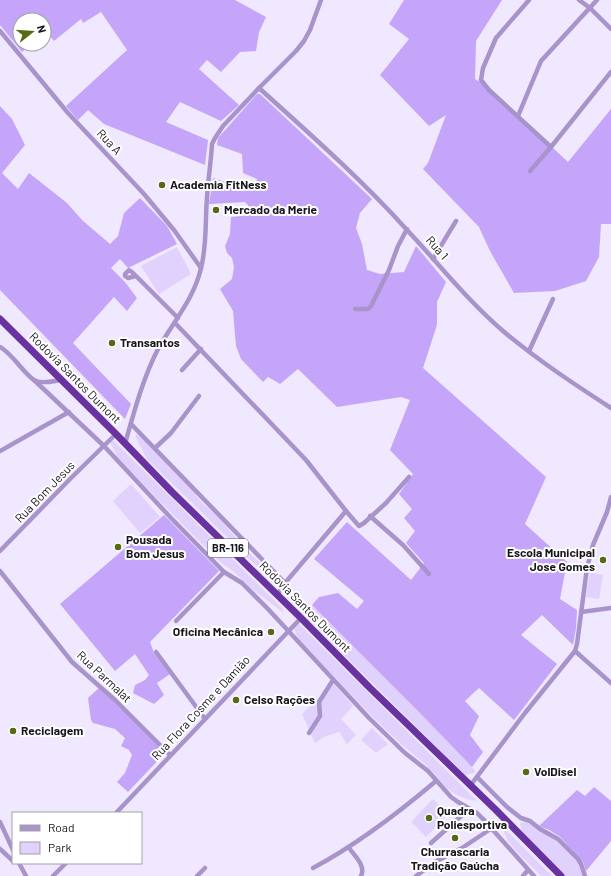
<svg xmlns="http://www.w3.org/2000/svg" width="611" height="876" viewBox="0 0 611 876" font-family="Barlow,sans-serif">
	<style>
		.green { fill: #e1d1fd }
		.forest { fill: #c5a5f9 }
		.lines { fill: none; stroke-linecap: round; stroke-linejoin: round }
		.minor { stroke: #a894cb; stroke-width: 4.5 }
		.trunk { stroke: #6833a1; stroke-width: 7 }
		.poi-dot { fill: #576914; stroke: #fff; stroke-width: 1.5 }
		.labels { text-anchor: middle; stroke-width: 4; stroke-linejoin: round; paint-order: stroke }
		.shield { fill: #fff; stroke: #5d5b61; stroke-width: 1 }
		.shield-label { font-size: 11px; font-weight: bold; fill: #18151d }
		.street-label { font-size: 12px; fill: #18151d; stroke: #fff }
		.poi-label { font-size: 12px; font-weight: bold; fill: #18151d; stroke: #fff; text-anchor: start }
	</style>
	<rect width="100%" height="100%" fill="#efe8fe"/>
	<g class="green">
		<polygon points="177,247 191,274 159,294 141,266"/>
		<path d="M138,434L193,489C197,501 209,508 217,516C225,524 232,533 239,542C251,556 266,567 279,580V583L273,582L147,459L136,438V435Z"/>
		<polygon points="113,440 283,609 284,613 252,589 233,571 219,561 129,470 117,456 110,442"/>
		<polygon points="131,484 160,517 140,533 113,501"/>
		<polygon points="590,572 603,575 599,599 586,597"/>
		<polygon points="312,605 421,714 472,767 475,771 474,773 465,775 329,640 305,614"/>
		<path d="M297,622L477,801C443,796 441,776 419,759C375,723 337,679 298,638L293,628Z"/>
		<polygon points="334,684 353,706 341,719 356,735 347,744 339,732 324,737 315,743 302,714"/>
		<polygon points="372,728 388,744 376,753 361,740"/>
		<polygon points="433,799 448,814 426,837 411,822"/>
		<path d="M523,822C538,822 568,849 577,862C580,866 580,871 583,876H565C555,866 520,837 520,823Z"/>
		<path d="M502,827H503L552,876H541C528,861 508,848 502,827Z"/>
	</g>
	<g class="forest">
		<polygon points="0,0 235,0 266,17 259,32 256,51 240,52 221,72 207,60 199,69 239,105 221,121 180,102 166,122 208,140 205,165 104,124 88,110 78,120 66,106 127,50 101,12 83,23 81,19 54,41 46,31 44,32 44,20 20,20 20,44 31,44 22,52 0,25"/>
		<polygon points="404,0 502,0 476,41 475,79 485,85 568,162 611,109 611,224 601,224 599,257 586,281 555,291 514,293 490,251 479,227 423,169 428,163 446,115 429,126 380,75 409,39 389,24"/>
		<polygon points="257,94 260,94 372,199 360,213 356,228 362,244 367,270 380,274 404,272 416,246 446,282 437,302 437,325 423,368 546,477 525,524 567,562 560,599 577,610 576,628 573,645 542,615 521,635 557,664 514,720 479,688 465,701 479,716 470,735 483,752 472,767 421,714 312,605 319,597 338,593 357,609 364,601 314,559 347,522 411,580 424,563 406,543 415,531 404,518 412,509 399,494 413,474 390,450 410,400 401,397 337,407 298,369 280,384 268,377 263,382 241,359 236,346 233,311 220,289 232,279 234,267 232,258 227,253 225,246 230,234 231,217 251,215 253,211 245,202 209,204 213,178 253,191 257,179 243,173 242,154 217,145 218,138"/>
		<polygon points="0,106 12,119 25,145 2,173 18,189 29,173 67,203 82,220 110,244 118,236 124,213 140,198 167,226 177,244 128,268 120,259 111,268 125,282 137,298 127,311 114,297 73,343 131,404 125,419 0,290"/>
		<polygon points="164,515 219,571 150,642 154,653 170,674 157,683 164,695 154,704 133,693 135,685 145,680 149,675 135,654 115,671 60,604"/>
		<polygon points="99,688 130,717 165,753 128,792 117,782 125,773 132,755 129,750 121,746 125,738 115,729 93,723 91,720 88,698"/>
		<polygon points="594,787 611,801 611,841 586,871 583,862 559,836 549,830 539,826 577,790 585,796"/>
	</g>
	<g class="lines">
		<g class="minor">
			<polyline points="529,0 496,38 483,68 481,80 489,90 551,147 611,72"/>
			<polyline points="579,0 590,8 611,29"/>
			<polyline points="0,31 68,113 144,194 174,230 201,268"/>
			<path d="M259,88C310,134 361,179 407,230C439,264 467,300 503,331C536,359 574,384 611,408"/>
			<polyline points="518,116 541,61 597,0"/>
			<polyline points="530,171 551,147"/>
			<polyline points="433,259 456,221"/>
			<polyline points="136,276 128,278 125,276 125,274 129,270 132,272 178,318"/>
			<polyline points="355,309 368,309 371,306 389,270 398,246 407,229"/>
			<polyline points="175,323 306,460 346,511 359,526 364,523 386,503 409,477"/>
			<path d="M0,347C12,353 27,378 36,381C44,384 53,381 61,380"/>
			<polyline points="529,351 553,299"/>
			<polyline points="182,370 201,349"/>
			<polyline points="34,380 104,446 171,518 224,572 242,583 268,609 369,718 405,753 428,771 451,797 458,802 477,813 483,819 534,876"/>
			<polyline points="131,424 285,583"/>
			<path d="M125,444C134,412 143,378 158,349C173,322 194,299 201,268C207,246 205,221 207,198C208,180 211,162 212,144L215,138L223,126L259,88L296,51L304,41L310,30L321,0"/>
			<polyline points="155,448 171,433 199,396"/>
			<polyline points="0,451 69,412"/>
			<polyline points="370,516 403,545 429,574"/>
			<polyline points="0,551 71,478 116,434"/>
			<polyline points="0,571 72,662 115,700 170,755"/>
			<polyline points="277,595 285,583 346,511"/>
			<polyline points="581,612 611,608"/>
			<polyline points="176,621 224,572"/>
			<polyline points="575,651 611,683"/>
			<polyline points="156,652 205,719"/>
			<polyline points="309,733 320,716 319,702 333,680"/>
			<polyline points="477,777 507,807 521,818 530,821 540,829 558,839 578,859 581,864 585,876"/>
			<polyline points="470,786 525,713 575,651 577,644 587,568 593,545 607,512 611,497"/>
			<polyline points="116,813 301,618"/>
			<polyline points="0,822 13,850"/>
			<polyline points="431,843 469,809"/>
			<path d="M349,848C355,856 366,866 361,876"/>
			<polyline points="0,849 13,861"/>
			<polyline points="19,863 26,876"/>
			<path d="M313,868C358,844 397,814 436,781"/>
			<polyline points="53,876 66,863"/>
			<polyline points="197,876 205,868"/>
			<polyline points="416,876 435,862 462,848 492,828"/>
			<polyline points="523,876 528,870"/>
		</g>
		<polyline class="trunk" points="0,319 116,434 172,492 301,618 370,688 496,810 561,876"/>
	</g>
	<g class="poi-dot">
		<circle cx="162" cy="185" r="4"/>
		<circle cx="216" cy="210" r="4"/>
		<circle cx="112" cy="343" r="4"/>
		<circle cx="118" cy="547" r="4"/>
		<circle cx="603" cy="560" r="4"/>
		<circle cx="271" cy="632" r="4"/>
		<circle cx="236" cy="700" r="4"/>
		<circle cx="13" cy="731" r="4"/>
		<circle cx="526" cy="772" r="4"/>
		<circle cx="429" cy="818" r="4"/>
		<circle cx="455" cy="838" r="4"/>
	</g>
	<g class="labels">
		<rect class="shield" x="208" y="539" width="40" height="18" rx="3"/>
		<g class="shield-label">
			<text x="228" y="552">BR-116</text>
		</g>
		<g class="street-label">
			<text transform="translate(109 142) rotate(47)" y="4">Rua A</text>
			<text transform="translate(437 248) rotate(49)" y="4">Rua 1</text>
			<text transform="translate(75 378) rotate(45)" y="4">Rodovia Santos Dumont</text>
			<text transform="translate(45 492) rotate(-46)" y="4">Rua Bom Jesus</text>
			<text transform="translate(305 607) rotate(45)" y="4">Rodovia Santos Dumont</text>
			<text transform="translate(104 677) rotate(43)" y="4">Rua Parmalat</text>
			<text transform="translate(201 708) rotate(-47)" y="4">Rua Flora Cosme e Damião</text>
		</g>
		<g class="poi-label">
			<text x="170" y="189">Academia FitNess</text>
			<text x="224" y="214">Mercado da Merie</text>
			<text x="120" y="347">Transantos</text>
			<text x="126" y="544">Pousada<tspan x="126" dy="14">Bom Jesus</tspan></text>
			<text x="595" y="557" text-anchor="end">Escola Municipal<tspan x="595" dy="14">Jose Gomes</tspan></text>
			<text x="263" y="636" text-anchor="end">Oficina Mecânica</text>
			<text x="244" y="704">Celso Rações</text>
			<text x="21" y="735">Reciclagem</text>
			<text x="534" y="776">VolDisel</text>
			<text x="437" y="815">Quadra<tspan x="437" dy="14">Poliesportiva</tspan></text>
			<text x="455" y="856" text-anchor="middle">Churrascaria<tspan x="455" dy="14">Tradição Gaúcha</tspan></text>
		</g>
	</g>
	<rect x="12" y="812" width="130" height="52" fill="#ffffff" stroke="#a3a1a5"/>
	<rect x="20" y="825" width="20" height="6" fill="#a894cb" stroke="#a3a1a5"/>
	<text x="48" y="832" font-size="12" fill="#18151d">Road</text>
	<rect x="20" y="842" width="20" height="12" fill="#e1d1fd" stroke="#a3a1a5"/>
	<text x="48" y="852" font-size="12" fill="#18151d">Park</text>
	<g transform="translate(32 32) rotate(73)"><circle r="19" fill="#ffffff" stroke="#a3a1a5"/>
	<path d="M0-3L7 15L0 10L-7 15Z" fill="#576914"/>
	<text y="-6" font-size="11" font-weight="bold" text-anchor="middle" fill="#18151d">N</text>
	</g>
</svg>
